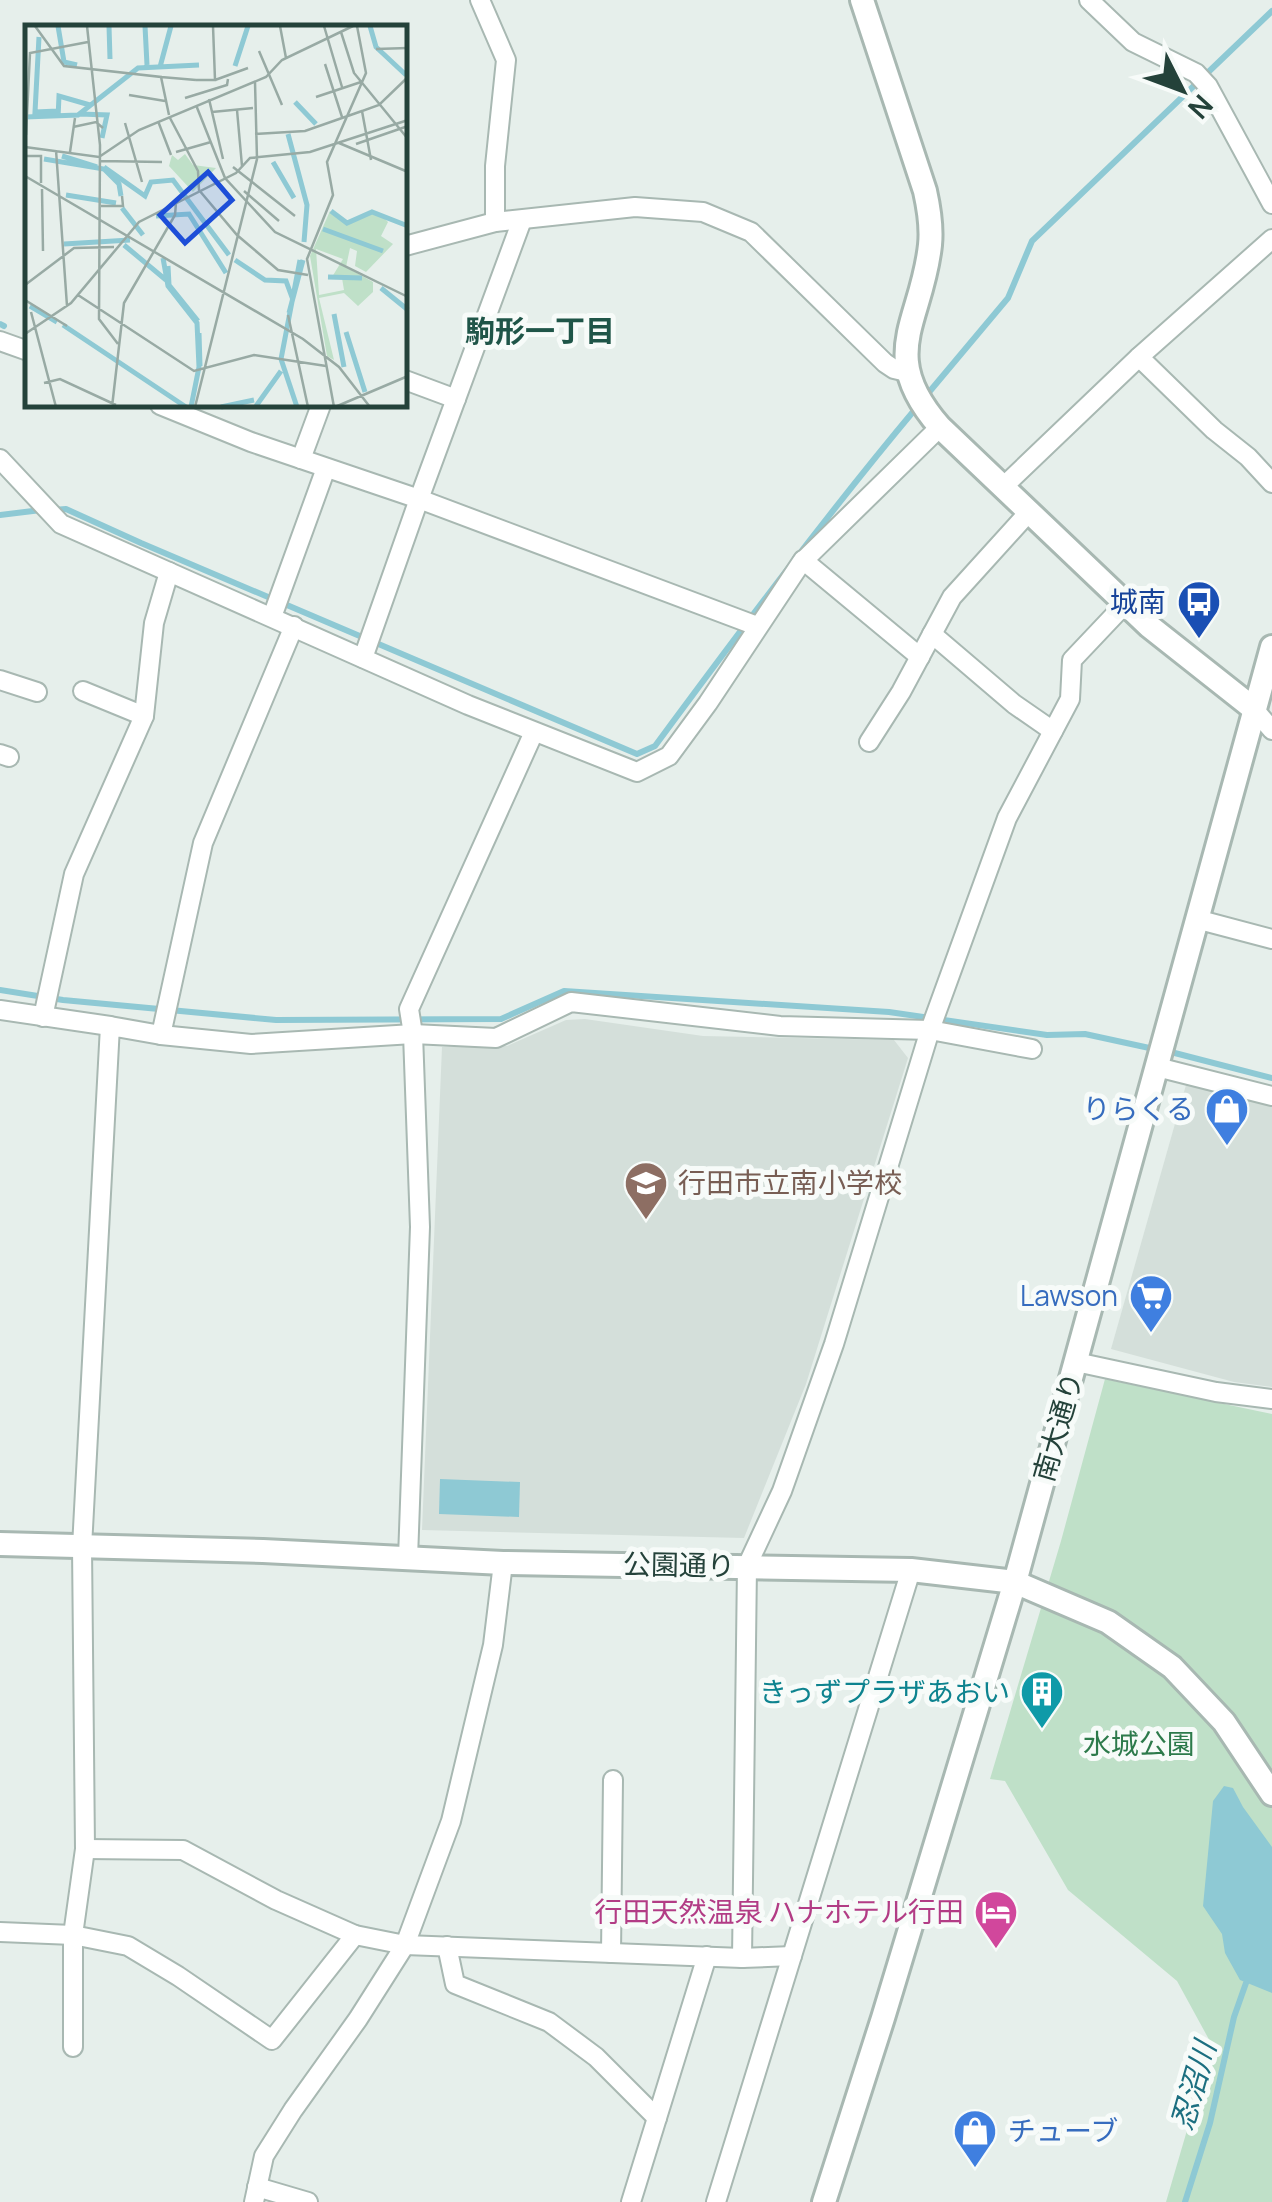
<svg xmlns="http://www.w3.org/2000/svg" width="1272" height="2202" viewBox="0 0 1272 2202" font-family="Manrope,'Noto Sans JP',sans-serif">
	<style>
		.built { fill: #d4dfda }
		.green { fill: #bfe0c8 }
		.water { fill: #8ec9d4 }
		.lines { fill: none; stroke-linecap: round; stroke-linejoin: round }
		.stream { stroke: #8ec9d4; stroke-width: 6 }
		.minor-casing { stroke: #a8b8b2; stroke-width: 22 }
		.tertiary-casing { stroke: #a8b8b2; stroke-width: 28 }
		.minor { stroke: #fff; stroke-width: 18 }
		.tertiary { stroke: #fff; stroke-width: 22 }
		.labels { text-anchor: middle; stroke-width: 10; stroke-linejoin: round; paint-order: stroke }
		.transit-label { font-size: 28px; fill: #164399; stroke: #f7fbf9; text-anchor: end }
		.shop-label { font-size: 28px; fill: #366cbe; stroke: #f7fbf9; text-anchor: end }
		.education-label { font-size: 28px; fill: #785e54; stroke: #f7fbf9; text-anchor: start }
		.street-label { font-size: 28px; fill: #24423a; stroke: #f7fbf9 }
		.culture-label { font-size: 28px; fill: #0d838f; stroke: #f7fbf9; text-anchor: end }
		.park-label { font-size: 28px; fill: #2d7a4b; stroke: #f7fbf9 }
		.hotel-label { font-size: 28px; fill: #b23c85; stroke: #f7fbf9; text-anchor: end }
		.neighbourhood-label { font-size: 30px; font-weight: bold; fill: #1f5548; stroke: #f7fbf9 }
		.water-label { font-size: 30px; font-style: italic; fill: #1c6f80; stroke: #f7fbf9 }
		.inset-river { fill: none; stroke: #8ec9d4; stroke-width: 5 }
		.inset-road { fill: none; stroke: #98aaa4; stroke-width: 2.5 }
		.view { fill: #1d4ed8; fill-opacity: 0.15; stroke: #1d4ed8; stroke-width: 5 }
		.inset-edge { fill: none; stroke: #24423a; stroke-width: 5 }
	</style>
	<rect width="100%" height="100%" fill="#e6efeb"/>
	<g class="built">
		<polygon points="585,1019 703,1036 894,1040 908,1058 806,1384 744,1538 422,1530 442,1047 507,1046 566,1020"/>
		<polygon points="1186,1085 1272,1104 1272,1387 1234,1382 1111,1349"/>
	</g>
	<polygon class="green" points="1105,1379 1272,1414 1272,2202 1166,2202 1212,2045 1177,1981 1068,1890 1005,1781 990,1779 1061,1541"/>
	<g class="water">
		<polygon points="440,1479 520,1482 519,1517 439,1514"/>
		<polygon points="1224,1786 1233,1788 1243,1807 1272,1847 1272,1993 1240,1980 1225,1953 1222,1934 1203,1906 1213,1801"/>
	</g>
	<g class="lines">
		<g class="stream">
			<polyline points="0,324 4,326"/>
			<polyline points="925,397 1008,298 1032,241 1272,11"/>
			<path d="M54,510L66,509L141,543L637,754L655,746C740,631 825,517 917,407"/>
			<polyline points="0,515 41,510"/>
			<polyline points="0,990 63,1000 276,1020 501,1019 564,991 889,1012 1047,1035 1085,1034 1154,1049"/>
			<polyline points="1167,1051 1272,1078"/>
			<polyline points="1185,2202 1210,2123 1234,2017 1246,1983"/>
		</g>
		<g class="minor-casing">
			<g id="minor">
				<polyline points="480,0 506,60 495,166 495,222"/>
				<polyline points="1089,0 1133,42 1196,73 1208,86 1272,204"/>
				<polyline points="405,246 495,222 635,207 703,212 751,232 885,363 894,369 907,372"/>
				<polyline points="0,341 28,351"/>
				<polyline points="1139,357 1214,430 1248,457 1272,483"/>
				<polyline points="405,380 456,399"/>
				<polyline points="160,405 251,442 419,499 757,626"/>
				<polyline points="0,459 61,524 468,705 637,772 669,756 708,703 801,563 940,427"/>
				<polyline points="301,459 321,405"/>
				<polyline points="1003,487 1139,357 1272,239"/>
				<polyline points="803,560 920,657"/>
				<polyline points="272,617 326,468"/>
				<polyline points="932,634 1014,704 1053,731"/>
				<polyline points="363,658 419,499 522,220"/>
				<polyline points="0,680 37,692"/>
				<polyline points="83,691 144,716"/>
				<polyline points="1254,709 1272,730"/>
				<polyline points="869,742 901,692 952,597 1029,512"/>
				<polyline points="0,754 9,757"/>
				<polyline points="1196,919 1272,939"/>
				<polyline points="0,1010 110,1026"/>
				<polyline points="43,1017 74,874 144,716 154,623 169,572"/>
				<polyline points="161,1035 203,843 294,626"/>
				<polyline points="1157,1067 1272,1096"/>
				<polyline points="1076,1362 1216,1392 1272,1399"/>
				<polyline points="408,1558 420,1227 413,1034 409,1009 534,732"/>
				<polyline points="85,1849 183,1850 276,1900 355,1935 405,1945 742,1958 792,1956"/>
				<polyline points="0,1932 73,1935 128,1946 178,1976 272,2040 355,1935"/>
				<polyline points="447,1946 455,1984 549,2022 596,2057 657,2118"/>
				<polyline points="611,1953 613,1780"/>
				<polyline points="742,1958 747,1566 782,1491 834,1344 930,1030 1007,818 1070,699 1072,660 1125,604"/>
				<polyline points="73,2047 73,1935 85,1849 82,1547 110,1026 161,1035 251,1044 413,1034 496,1038 571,1002 780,1026 930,1030 1032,1049"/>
				<polyline points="257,2187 308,2202"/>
				<polyline points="254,2202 264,2156 293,2110 358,2019 405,1945 451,1821 493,1645 503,1563"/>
				<polyline points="631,2202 707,1956"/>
				<polyline points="716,2202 911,1570"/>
			</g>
		</g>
		<g class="tertiary-casing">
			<g id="tertiary">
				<path d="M862,0L925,191C929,209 932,226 930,245C922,322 876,354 940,427L1149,626L1254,709"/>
				<polyline points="0,1544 263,1551 503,1563 911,1570 1015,1582 1108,1622 1172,1667 1224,1722 1272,1794"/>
				<polyline points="824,2202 883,2018 1015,1582 1272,647"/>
			</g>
		</g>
		<use href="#minor" class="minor"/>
		<use href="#tertiary" class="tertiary"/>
	</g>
	<defs>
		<g id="bus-pin" transform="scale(2.25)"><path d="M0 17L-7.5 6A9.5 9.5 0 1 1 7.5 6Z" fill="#1a4fb4" stroke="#f7fbf9"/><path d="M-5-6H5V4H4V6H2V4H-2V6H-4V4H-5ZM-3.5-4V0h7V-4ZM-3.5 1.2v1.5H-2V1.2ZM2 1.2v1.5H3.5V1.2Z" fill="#fff"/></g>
		<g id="shop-pin" transform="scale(2.25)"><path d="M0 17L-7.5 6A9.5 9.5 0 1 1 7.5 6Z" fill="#3f7fe0" stroke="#f7fbf9"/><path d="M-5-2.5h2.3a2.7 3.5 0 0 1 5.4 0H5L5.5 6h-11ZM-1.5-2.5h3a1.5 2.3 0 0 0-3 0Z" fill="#fff"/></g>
		<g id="school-pin" transform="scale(2.25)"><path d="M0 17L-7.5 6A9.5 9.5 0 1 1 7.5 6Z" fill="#8d6e63" stroke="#f7fbf9"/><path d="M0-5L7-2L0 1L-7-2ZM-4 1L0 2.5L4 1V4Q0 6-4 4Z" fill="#fff"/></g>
		<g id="supermarket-pin" transform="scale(2.25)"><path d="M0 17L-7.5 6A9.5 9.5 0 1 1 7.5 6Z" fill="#3f7fe0" stroke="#f7fbf9"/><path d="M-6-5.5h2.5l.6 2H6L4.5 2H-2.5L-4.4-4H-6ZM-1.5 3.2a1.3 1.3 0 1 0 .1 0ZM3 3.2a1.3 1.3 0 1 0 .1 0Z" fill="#fff"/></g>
		<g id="building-pin" transform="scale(2.25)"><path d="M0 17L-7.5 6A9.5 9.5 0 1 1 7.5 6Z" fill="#0f9aa8" stroke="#f7fbf9"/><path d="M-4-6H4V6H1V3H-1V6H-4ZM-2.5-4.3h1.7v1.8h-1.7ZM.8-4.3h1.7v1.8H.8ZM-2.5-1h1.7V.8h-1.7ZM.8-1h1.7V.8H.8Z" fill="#fff"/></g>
		<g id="hotel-pin" transform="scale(2.25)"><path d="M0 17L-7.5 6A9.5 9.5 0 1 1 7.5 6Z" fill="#d1479c" stroke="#f7fbf9"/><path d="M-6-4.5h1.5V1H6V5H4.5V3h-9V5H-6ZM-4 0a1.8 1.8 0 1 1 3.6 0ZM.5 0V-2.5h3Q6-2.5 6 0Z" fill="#fff"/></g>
	</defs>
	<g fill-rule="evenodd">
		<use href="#bus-pin" x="1199" y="602"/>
		<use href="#shop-pin" x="1227" y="1109"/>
		<use href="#school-pin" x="646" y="1183"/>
		<use href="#supermarket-pin" x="1151" y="1296"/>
		<use href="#building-pin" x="1042" y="1692"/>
		<use href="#hotel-pin" x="996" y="1912"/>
		<use href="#shop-pin" x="975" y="2131"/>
	</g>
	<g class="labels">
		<g class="transit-label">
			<text x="1166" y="612">城南</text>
		</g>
		<g class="shop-label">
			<text x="1194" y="1119">りらくる</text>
			<text x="1118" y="1306">Lawson</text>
			<text x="1008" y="2141" text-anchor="start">チューブ</text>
		</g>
		<g class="education-label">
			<text x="678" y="1193">行田市立南小学校</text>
		</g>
		<g class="street-label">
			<text transform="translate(1058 1427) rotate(-74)" y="10">南大通り</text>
			<text transform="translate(679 1565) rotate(1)" y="10">公園通り</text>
		</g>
		<g class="culture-label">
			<text x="1010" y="1702">きっずプラザあおい</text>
		</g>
		<g class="park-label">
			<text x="1139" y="1754">水城公園</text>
		</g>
		<g class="hotel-label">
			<text x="964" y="1922">行田天然温泉 ハナホテル行田</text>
		</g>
		<g class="neighbourhood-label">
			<text x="540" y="342">駒形一丁目</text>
		</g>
		<g class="water-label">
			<text transform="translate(1194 2086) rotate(-74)" y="10">忍沼川</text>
		</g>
	</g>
	<g transform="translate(25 25)">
		<rect width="382" height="382" fill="#e6efeb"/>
		<path d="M160,129L168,140L191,143L168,167L144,141L147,130L153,135ZM305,186L322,199L343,187L358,192L363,197L356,211L368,219L341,247L330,241L332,226L325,223L321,242L348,257V267L333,281L319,268L294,273L309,335L302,331L285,231ZM291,224L318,234L307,252L317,253L319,265L294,270Z" fill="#bfe0c8" fill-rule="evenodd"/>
		<path class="inset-river" d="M33,1L39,37L52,40M84,1L85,34M120,1L122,40M345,1L351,22L381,50M14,12L10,87L33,86M210,41L223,1M135,42L146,1M270,77L291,99M55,89L82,90L77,113M0,92L53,90L113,43L174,40M33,93L34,71L65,80M263,109L282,180L279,217M37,131L72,142M19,134L79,144L94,159L96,171M248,137L269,173M79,142L120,171L126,157L148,155L204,230M41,170L91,178M97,183L118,210M306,186L322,198L347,187L383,201M131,191L164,189L201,248M298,204L358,226M39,219L105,215M99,220L141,255M138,233L143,261L172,298L174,342L166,382M210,235L240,255L261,256L268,275M143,241L144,260L173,296M303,252L337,253M356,263L383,285M5,281L32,297M264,288L278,235M309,289L319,342M38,300L161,382M321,307L340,367M174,308L175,341M231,381L256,346M196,382L229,375M272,382L256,334L275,235"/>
		<path class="inset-road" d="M10,1L39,41L136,52L144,90M62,1L75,120L74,294L93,319M255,1L261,33M299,1L317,62M316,7L329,48L383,114M351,24L383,23M234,26L257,80M300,39L317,92M136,52L171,55M171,55H190L188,1M190,55L223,43M104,70L140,76M291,72L336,57M160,73L202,60L203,54M184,74L198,134M171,80L200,153L250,207L383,272M212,85L217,141M187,87L228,83M145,93L173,146L174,165L212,210L253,245L283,250M133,96L146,130M100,98L117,157M48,102L71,97L78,103M230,109L280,106L337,86M1,110L5,28L63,17M314,118L383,147M331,119L383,101M0,122L74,132L114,105L241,52L257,35L328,1M31,125L42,281M45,127L50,93M151,127L186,117M0,131H16V158M346,135L337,86L354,80L383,52M75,136L137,137M208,142L270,191M0,151L278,314L314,342L345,382M17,164L18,226M219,166L254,196M76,181H98L97,171M0,260L49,223L89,222M53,270L169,346L229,330L301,341M0,275L42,301M6,287L31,382M263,290L283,382M0,309L46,278L114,197L211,148L225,133L285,127L383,95M19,358L35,354L91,380M87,382L99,278L150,190L151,178M170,382L232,134L230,57M309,382L282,234L308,170L302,137L341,48L332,1M310,382L383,351"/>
		<path class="view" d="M183,147L207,175L160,218L135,190Z"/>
		<rect width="382" height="382" class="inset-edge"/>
	</g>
	<g transform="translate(1182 90) rotate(132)" stroke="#f7fbf9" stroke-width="8" paint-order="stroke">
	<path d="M0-8L18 38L0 25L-18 38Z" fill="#24423a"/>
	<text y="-15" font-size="28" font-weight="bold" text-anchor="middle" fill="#24423a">N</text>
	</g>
</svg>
